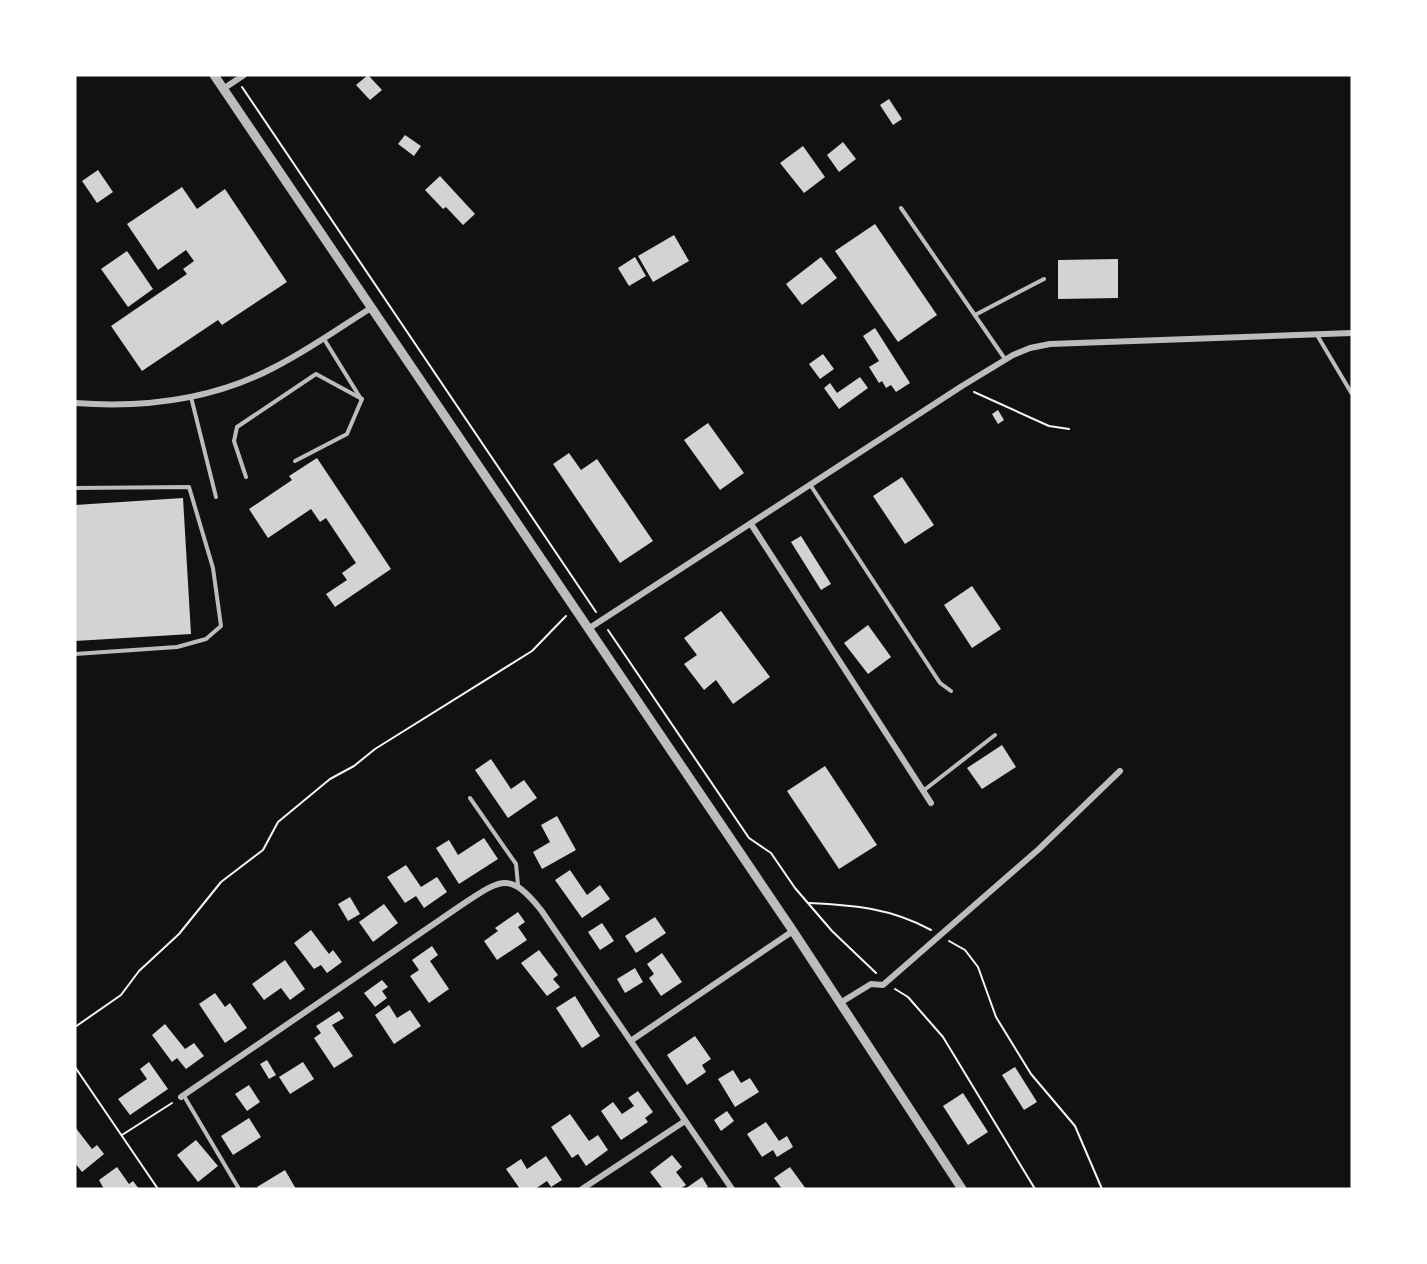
<svg xmlns="http://www.w3.org/2000/svg" width="1427" height="1264" viewBox="0 0 1427 1264" font-family="'Titillium Web',sans-serif">
	<style>
		.building { fill: #d3d3d3 }
		.lines { fill: none; stroke-linecap: round; stroke-linejoin: round }
		.path { stroke: #f5f5f5; stroke-width: 2 }
		.service { stroke: #bcbcbc; stroke-width: 4 }
		.minor { stroke: #bcbcbc; stroke-width: 6 }
		.tertiary { stroke: #bcbcbc; stroke-width: 9 }
	</style>
	<rect width="100%" height="100%" fill="#111"/>
	<g class="building">
		<polygon points="368,75 382,90 370,100 356,85"/>
		<polygon points="889,99 902,119 893,125 880,105"/>
		<polygon points="405,135 421,146 414,156 398,144"/>
		<polygon points="843,142 856,159 839,172 827,155"/>
		<polygon points="803,146 825,177 804,193 780,163"/>
		<polygon points="98,170 113,192 97,203 82,181"/>
		<polygon points="440,176 475,214 463,225 446,207 443,209 425,190"/>
		<polygon points="182,187 197,209 225,189 287,282 222,325 218,320 142,371 111,326 187,274 183,269 194,261 186,250 158,270 127,224"/>
		<polygon points="875,224 937,315 898,342 835,251"/>
		<polygon points="674,235 689,261 653,282 638,256"/>
		<polygon points="127,251 153,289 128,307 101,269"/>
		<polygon points="635,257 646,276 629,286 618,268"/>
		<polygon points="821,257 837,278 802,305 786,284"/>
		<polygon points="1118,259 1118,298 1058,299 1058,260"/>
		<polygon points="875,328 910,383 896,392 891,385 886,388 882,381 879,383 869,367 879,361 863,336"/>
		<polygon points="823,354 834,369 820,379 809,364"/>
		<polygon points="860,377 868,388 839,409 824,388 830,383 837,393"/>
		<polygon points="998,410 1004,420 998,424 992,414"/>
		<polygon points="708,423 744,473 720,490 684,440"/>
		<polygon points="569,453 581,470 597,459 653,541 620,563 553,464"/>
		<polygon points="317,458 391,569 335,607 326,594 347,580 342,573 356,563 326,518 320,522 311,509 268,538 249,509 292,480 289,476"/>
		<polygon points="902,477 934,525 905,544 873,496"/>
		<polygon points="183,498 191,634 75,641 75,505"/>
		<polygon points="801,536 831,584 821,590 791,542"/>
		<polygon points="972,586 1001,629 972,648 944,605"/>
		<polygon points="721,611 770,677 733,704 716,680 704,690 684,664 697,655 684,638"/>
		<polygon points="868,625 891,657 868,674 844,643"/>
		<polygon points="1002,745 1016,767 982,789 967,768"/>
		<polygon points="491,759 511,789 524,780 537,798 508,818 475,770"/>
		<polygon points="825,766 877,845 839,869 787,791"/>
		<polygon points="557,816 576,850 542,869 533,852 550,842 541,825"/>
		<polygon points="484,838 498,859 459,884 436,848 449,840 458,855"/>
		<polygon points="406,865 421,887 437,877 447,892 424,908 416,896 405,903 387,877"/>
		<polygon points="570,870 587,895 600,885 610,899 582,918 555,880"/>
		<polygon points="350,897 360,914 348,921 338,904"/>
		<polygon points="384,904 398,923 373,942 359,922"/>
		<polygon points="518,912 525,922 518,927 527,940 497,960 484,941 498,931 495,928"/>
		<polygon points="655,917 666,933 636,953 625,936"/>
		<polygon points="602,923 614,941 600,950 588,932"/>
		<polygon points="311,930 329,954 333,950 342,962 327,973 321,965 314,969 294,943"/>
		<polygon points="432,946 438,955 430,961 449,989 429,1003 410,976 419,970 412,960"/>
		<polygon points="539,950 558,975 553,979 560,987 547,996 521,963"/>
		<polygon points="662,953 682,982 661,996 649,978 654,974 647,964"/>
		<polygon points="285,960 305,989 290,1000 281,988 264,1000 252,984"/>
		<polygon points="635,968 643,982 625,993 617,979"/>
		<polygon points="382,980 388,987 382,991 387,998 375,1007 364,993"/>
		<polygon points="215,993 225,1007 230,1003 247,1028 225,1043 199,1004"/>
		<polygon points="575,996 600,1036 582,1048 556,1008"/>
		<polygon points="389,1005 397,1018 410,1010 421,1026 394,1044 375,1015"/>
		<polygon points="339,1011 344,1018 332,1025 353,1056 334,1068 314,1038 321,1033 316,1026"/>
		<polygon points="165,1024 185,1049 194,1043 204,1056 186,1069 177,1058 172,1062 152,1035"/>
		<polygon points="695,1036 711,1059 702,1065 706,1072 687,1085 667,1055"/>
		<polygon points="267,1060 276,1075 269,1079 260,1064"/>
		<polygon points="149,1062 168,1089 130,1115 118,1099 147,1079 140,1069"/>
		<polygon points="303,1062 314,1079 290,1094 279,1077"/>
		<polygon points="1015,1067 1037,1102 1024,1110 1002,1075"/>
		<polygon points="733,1070 741,1083 750,1078 759,1092 735,1107 718,1079"/>
		<polygon points="249,1085 260,1102 247,1111 235,1094"/>
		<polygon points="638,1091 653,1112 645,1118 648,1122 621,1140 601,1111 613,1102 622,1114 634,1106 628,1098"/>
		<polygon points="963,1093 988,1132 968,1145 943,1106"/>
		<polygon points="727,1111 734,1121 721,1131 714,1120"/>
		<polygon points="570,1114 589,1141 598,1135 608,1150 586,1166 578,1154 572,1158 551,1127"/>
		<polygon points="249,1118 261,1137 233,1155 221,1136"/>
		<polygon points="766,1122 779,1141 787,1136 793,1147 777,1157 773,1150 762,1157 747,1134"/>
		<polygon points="75,1127 92,1149 97,1145 104,1154 82,1172 75,1163"/>
		<polygon points="196,1140 218,1166 198,1182 177,1155"/>
		<polygon points="672,1155 682,1167 676,1172 686,1185 680,1189 663,1189 650,1172"/>
		<polygon points="546,1156 562,1180 551,1187 547,1181 535,1189 520,1189 506,1169 521,1159 527,1169"/>
		<polygon points="117,1167 129,1184 133,1181 139,1189 104,1189 99,1180"/>
		<polygon points="790,1167 806,1189 782,1189 774,1178"/>
		<polygon points="285,1170 296,1189 259,1189 257,1187"/>
		<polygon points="702,1177 708,1187 705,1189 685,1189"/>
	</g>
	<g class="lines">
		<g class="path">
			<polyline points="242,87 596,612"/>
			<polyline points="974,392 1049,426 1069,429"/>
			<polyline points="608,630 749,838 771,853 795,888 832,931 876,973"/>
			<path d="M809,903C853,905 891,908 931,930"/>
			<polyline points="949,941 965,950 978,967 996,1017 1031,1074 1075,1126 1102,1189"/>
			<polyline points="895,989 908,997 943,1037 1035,1189"/>
			<polyline points="75,1027 121,995 139,971 179,934 221,882 263,850 278,822 330,779 354,766 375,749 532,651 566,616"/>
			<polyline points="75,1067 158,1189"/>
			<polyline points="122,1135 172,1103"/>
		</g>
		<g class="service">
			<polyline points="901,208 1005,359"/>
			<polyline points="975,315 1044,279"/>
			<polyline points="1317,335 1352,394"/>
			<polyline points="324,339 361,399"/>
			<polyline points="191,397 216,497"/>
			<polyline points="295,461 347,434 362,399"/>
			<polyline points="246,477 234,441 237,427 316,374 362,399"/>
			<polyline points="811,486 940,683 951,691"/>
			<polyline points="75,488 189,487 213,568 221,626 206,639 177,647 75,654"/>
			<polyline points="923,791 995,735"/>
			<polyline points="470,798 516,864 518,885"/>
			<polyline points="184,1096 239,1189"/>
		</g>
		<g class="minor">
			<polyline points="223,89 244,75"/>
			<path d="M75,403C142,408 212,400 273,368C307,351 339,328 371,308"/>
			<polyline points="751,524 931,803"/>
			<polyline points="588,629 962,386 1013,355 1030,348 1050,344 1352,333"/>
			<polyline points="840,1003 871,984 883,985 1039,849 1120,771"/>
			<polyline points="632,1040 793,931"/>
			<path d="M181,1097L463,904C501,879 510,871 541,910L732,1189"/>
			<polyline points="582,1189 685,1121"/>
		</g>
		<polyline class="tertiary" points="214,75 793,931 962,1189"/>
	</g>
	<rect width="1427" height="1264" fill="none" stroke="#ffffff" stroke-width="153"/>
</svg>
